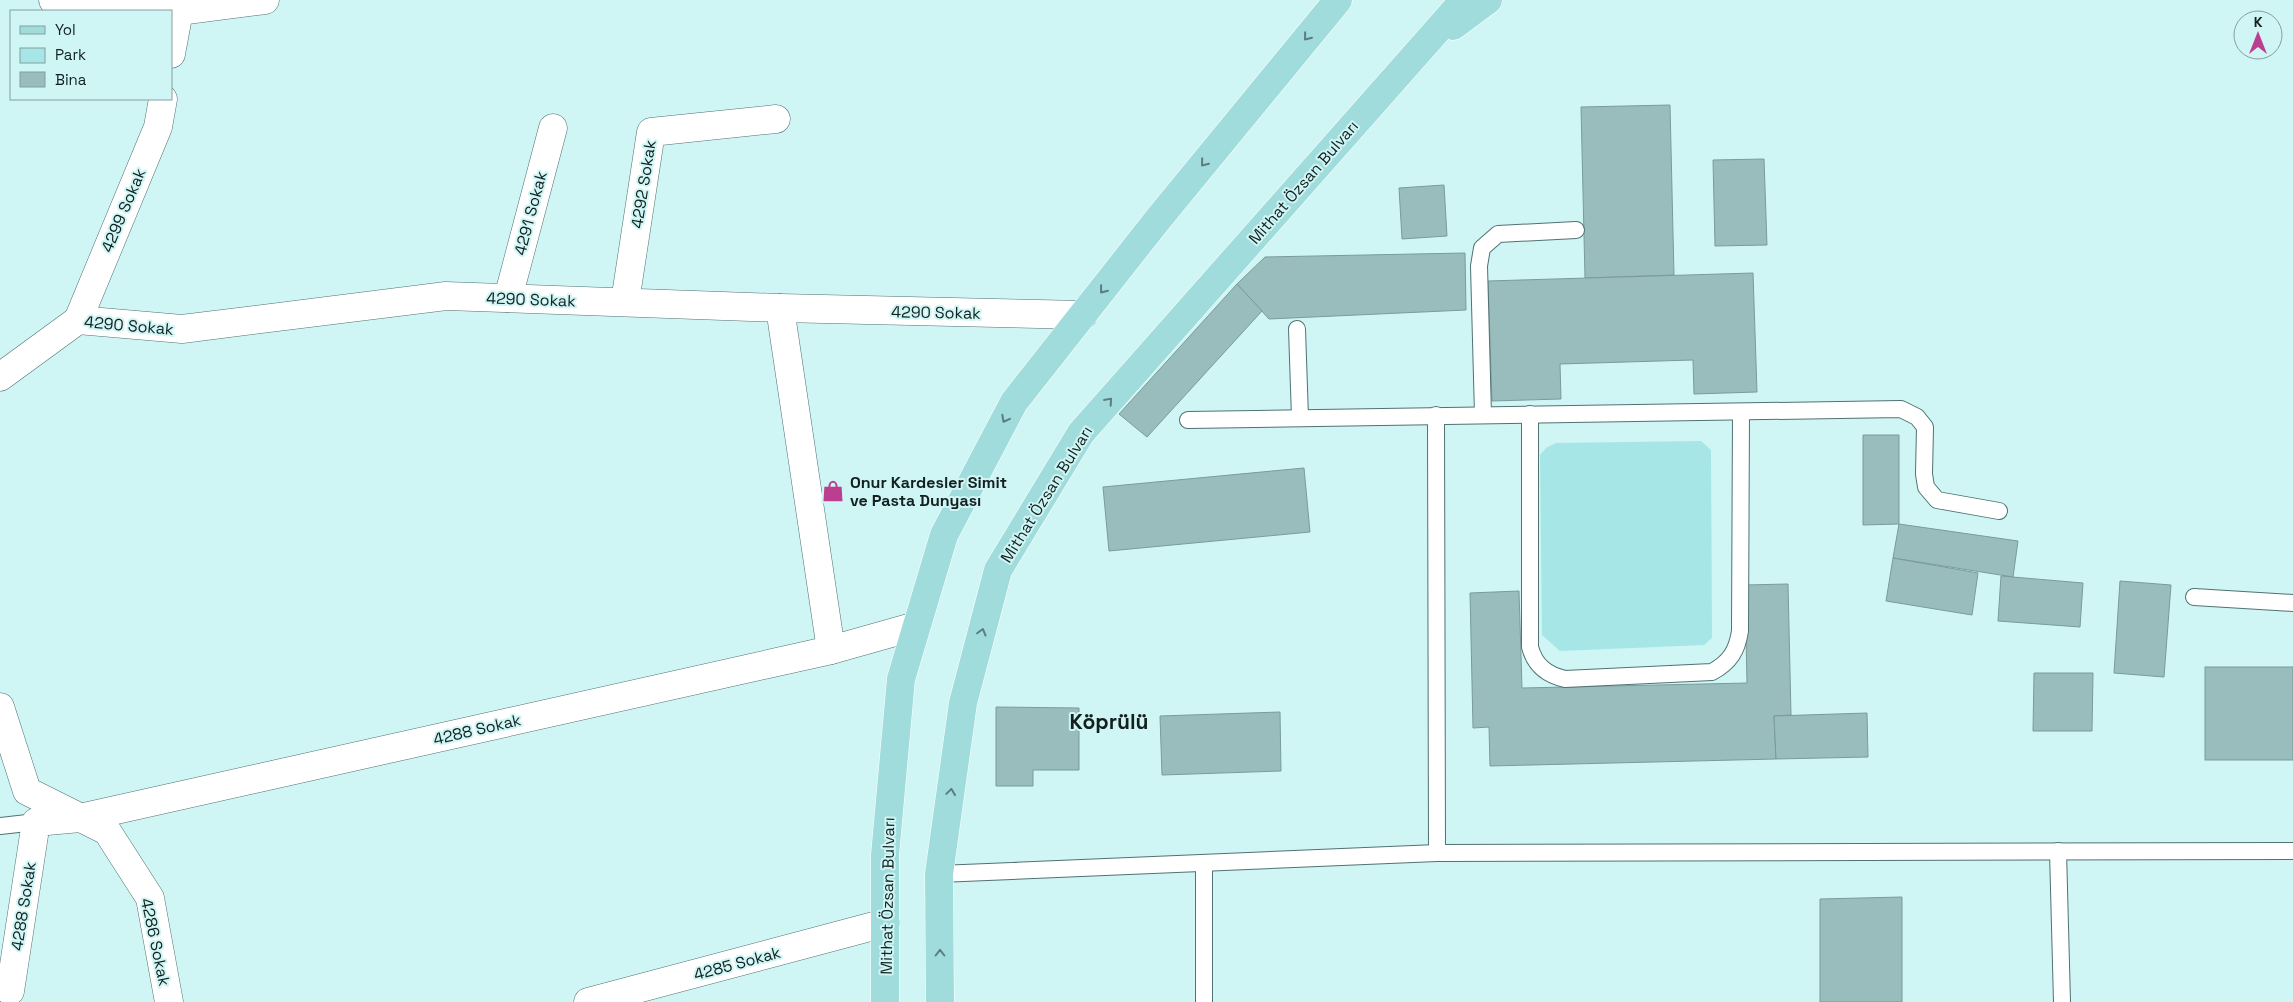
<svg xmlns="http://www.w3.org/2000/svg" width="2293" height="1002" viewBox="0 0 2293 1002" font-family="'Space Grotesk',sans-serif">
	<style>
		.green { fill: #a6e6e6 }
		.building { fill: #99bcbc; stroke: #799c9b }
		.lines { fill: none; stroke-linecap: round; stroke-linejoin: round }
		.service-casing { stroke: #507272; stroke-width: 18 }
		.minor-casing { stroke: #507272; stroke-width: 29 }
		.primary-casing { stroke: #fff; stroke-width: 29 }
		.service { stroke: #fff; stroke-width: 16 }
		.minor { stroke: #fff; stroke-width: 28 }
		.primary { stroke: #a1dcdc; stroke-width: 28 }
		.oneway { stroke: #5a7e7e }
		.labels { text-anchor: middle; stroke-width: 4; stroke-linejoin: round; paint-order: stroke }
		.street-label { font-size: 16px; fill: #122020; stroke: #cff5f4 }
		.poi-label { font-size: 16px; font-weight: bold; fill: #122020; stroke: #cff5f4; text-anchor: start }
		.district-label { font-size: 21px; font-weight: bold; fill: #122020; stroke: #cff5f4 }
	</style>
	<rect width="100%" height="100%" fill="#cff5f4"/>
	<polygon class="green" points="1701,441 1711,450 1712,638 1704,645 1560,651 1542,635 1540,455 1546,448 1556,443"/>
	<g class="building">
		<polygon points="1670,105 1674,275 1585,278 1581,107"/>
		<polygon points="1764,159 1767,245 1715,246 1713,160"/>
		<polygon points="1444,185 1447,236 1402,239 1399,188"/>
		<polygon points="1465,253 1466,310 1269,319 1237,284 1265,257"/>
		<polygon points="1753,273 1757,392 1694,394 1693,360 1560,364 1561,399 1492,401 1488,281"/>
		<polygon points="1237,284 1262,311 1147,437 1119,414"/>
		<polygon points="1863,435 1899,435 1899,524 1863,525"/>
		<polygon points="1304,468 1310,532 1109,551 1103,487"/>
		<polygon points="1899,524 2018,541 2013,577 1893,558"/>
		<polygon points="1893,558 1978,573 1972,615 1886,601"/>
		<polygon points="2001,576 2083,583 2080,627 1998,621"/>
		<polygon points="2120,581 2171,585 2164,677 2114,673"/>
		<polygon points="1788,584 1791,715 1774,716 1776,759 1490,766 1489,727 1473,728 1470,593 1519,591 1522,688 1747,683 1745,585"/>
		<rect x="2205" y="667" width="88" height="93"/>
		<polygon points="2034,673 2093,673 2092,731 2033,731"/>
		<polygon points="996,707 1079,708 1079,770 1033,770 1033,786 996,786"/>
		<polygon points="1280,712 1281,771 1162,775 1160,716"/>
		<polygon points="1867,713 1868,757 1776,759 1774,716"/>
		<polygon points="1902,897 1902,1002 1820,1002 1820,899"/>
	</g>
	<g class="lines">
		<g class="service-casing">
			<g id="service">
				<polyline points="1297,329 1300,418"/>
				<path d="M1530,414V647C1535,666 1547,675 1565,679L1712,672C1730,662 1737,651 1740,631L1741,413"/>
				<polyline points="1436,415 1437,853"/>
				<polyline points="1483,415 1479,266 1482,248 1498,234 1576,230"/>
				<polyline points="1188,420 1901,409 1917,417 1925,427 1924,474 1926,487 1937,500 1999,511"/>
				<polyline points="2194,597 2293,603"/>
				<polyline points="0,826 36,822"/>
				<polyline points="2058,851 2062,1002"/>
				<polyline points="939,874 1437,853 2293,851"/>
				<polyline points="1204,1002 1204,863"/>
			</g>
		</g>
		<g class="minor-casing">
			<g id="minor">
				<polyline points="53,0 167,11"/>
				<polyline points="171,12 265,0"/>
				<polyline points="171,54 181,0"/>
				<polyline points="508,298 553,128"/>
				<polyline points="625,302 651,132 776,119"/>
				<polyline points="780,308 831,650"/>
				<polyline points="78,320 158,127 163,99"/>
				<polyline points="0,377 78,320 182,329 446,296 780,308 1083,315"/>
				<polyline points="0,707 27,791 107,831 150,898 169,1002"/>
				<polyline points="10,991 36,822 80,818 831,650 916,626"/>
				<polyline points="588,1002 885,923"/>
			</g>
		</g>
		<g class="primary-casing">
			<g id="primary">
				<polyline points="1453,26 1488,0"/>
				<polyline points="885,1002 885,855 901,679 944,535 1014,402 1159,218 1338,0"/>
				<polyline points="940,1002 939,874 963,703 998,570 1081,433 1464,0"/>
			</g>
		</g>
		<use href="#service" class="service"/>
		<use href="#minor" class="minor"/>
		<use href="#primary" class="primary"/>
	</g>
	<defs><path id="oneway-chevron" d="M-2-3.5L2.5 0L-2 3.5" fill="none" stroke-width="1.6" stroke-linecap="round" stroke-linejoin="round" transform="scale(1.25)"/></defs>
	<g class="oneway">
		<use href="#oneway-chevron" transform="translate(1307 37) rotate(129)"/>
		<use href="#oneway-chevron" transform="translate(1204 163) rotate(129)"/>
		<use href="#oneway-chevron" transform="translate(1103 290) rotate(128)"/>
		<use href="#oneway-chevron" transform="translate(1109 401) rotate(-49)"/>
		<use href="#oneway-chevron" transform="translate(1005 419) rotate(118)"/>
		<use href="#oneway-chevron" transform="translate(982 632) rotate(-75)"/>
		<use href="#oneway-chevron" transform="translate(951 792) rotate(-82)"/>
		<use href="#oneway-chevron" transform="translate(940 953) rotate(-90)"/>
	</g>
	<defs>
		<g id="shop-bare" transform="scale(1.725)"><path d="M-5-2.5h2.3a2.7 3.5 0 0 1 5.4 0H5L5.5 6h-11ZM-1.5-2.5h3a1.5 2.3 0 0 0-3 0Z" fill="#bb3f8e" stroke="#cff5f4" stroke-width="2.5" paint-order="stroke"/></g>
	</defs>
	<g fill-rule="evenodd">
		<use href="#shop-bare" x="833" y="491"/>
	</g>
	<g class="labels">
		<g class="street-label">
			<text transform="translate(1303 182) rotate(-49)" y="6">Mithat Özsan Bulvarı</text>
			<text transform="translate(643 184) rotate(-81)" y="6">4292 Sokak</text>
			<text transform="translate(123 210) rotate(-67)" y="6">4299 Sokak</text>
			<text transform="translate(530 213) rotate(-75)" y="6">4291 Sokak</text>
			<text transform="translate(531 299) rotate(2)" y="6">4290 Sokak</text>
			<text transform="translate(936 312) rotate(1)" y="6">4290 Sokak</text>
			<text transform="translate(129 325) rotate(5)" y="6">4290 Sokak</text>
			<text transform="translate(1046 494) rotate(-58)" y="6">Mithat Özsan Bulvarı</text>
			<text transform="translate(477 729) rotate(-13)" y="6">4288 Sokak</text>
			<text transform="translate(887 896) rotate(-89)" y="6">Mithat Özsan Bulvarı</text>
			<text transform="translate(23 906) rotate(-81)" y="6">4288 Sokak</text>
			<text transform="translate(156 942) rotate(78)" y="6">4286 Sokak</text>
			<text transform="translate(737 963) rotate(-15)" y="6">4285 Sokak</text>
		</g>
		<g class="poi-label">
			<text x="850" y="488">Onur Kardesler Simit<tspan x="850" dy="18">ve Pasta Dunyası</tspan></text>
		</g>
		<g class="district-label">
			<text x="1109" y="729">Köprülü</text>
		</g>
	</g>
	<rect x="10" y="10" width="162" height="90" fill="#cff5f4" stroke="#83a09f"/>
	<rect x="20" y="26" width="25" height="8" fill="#a1dcdc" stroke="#83a09f"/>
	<text x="55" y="35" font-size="15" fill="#122020">Yol</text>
	<rect x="20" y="48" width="25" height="15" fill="#a6e6e6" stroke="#83a09f"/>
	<text x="55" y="60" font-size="15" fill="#122020">Park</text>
	<rect x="20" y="72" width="25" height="15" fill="#99bcbc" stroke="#83a09f"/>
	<text x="55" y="85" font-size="15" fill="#122020">Bina</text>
	<g transform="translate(2258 35)"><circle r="24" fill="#cff5f4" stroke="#83a09f"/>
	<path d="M0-4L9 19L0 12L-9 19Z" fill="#bb3f8e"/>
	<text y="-8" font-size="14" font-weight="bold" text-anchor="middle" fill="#122020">K</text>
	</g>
</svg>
